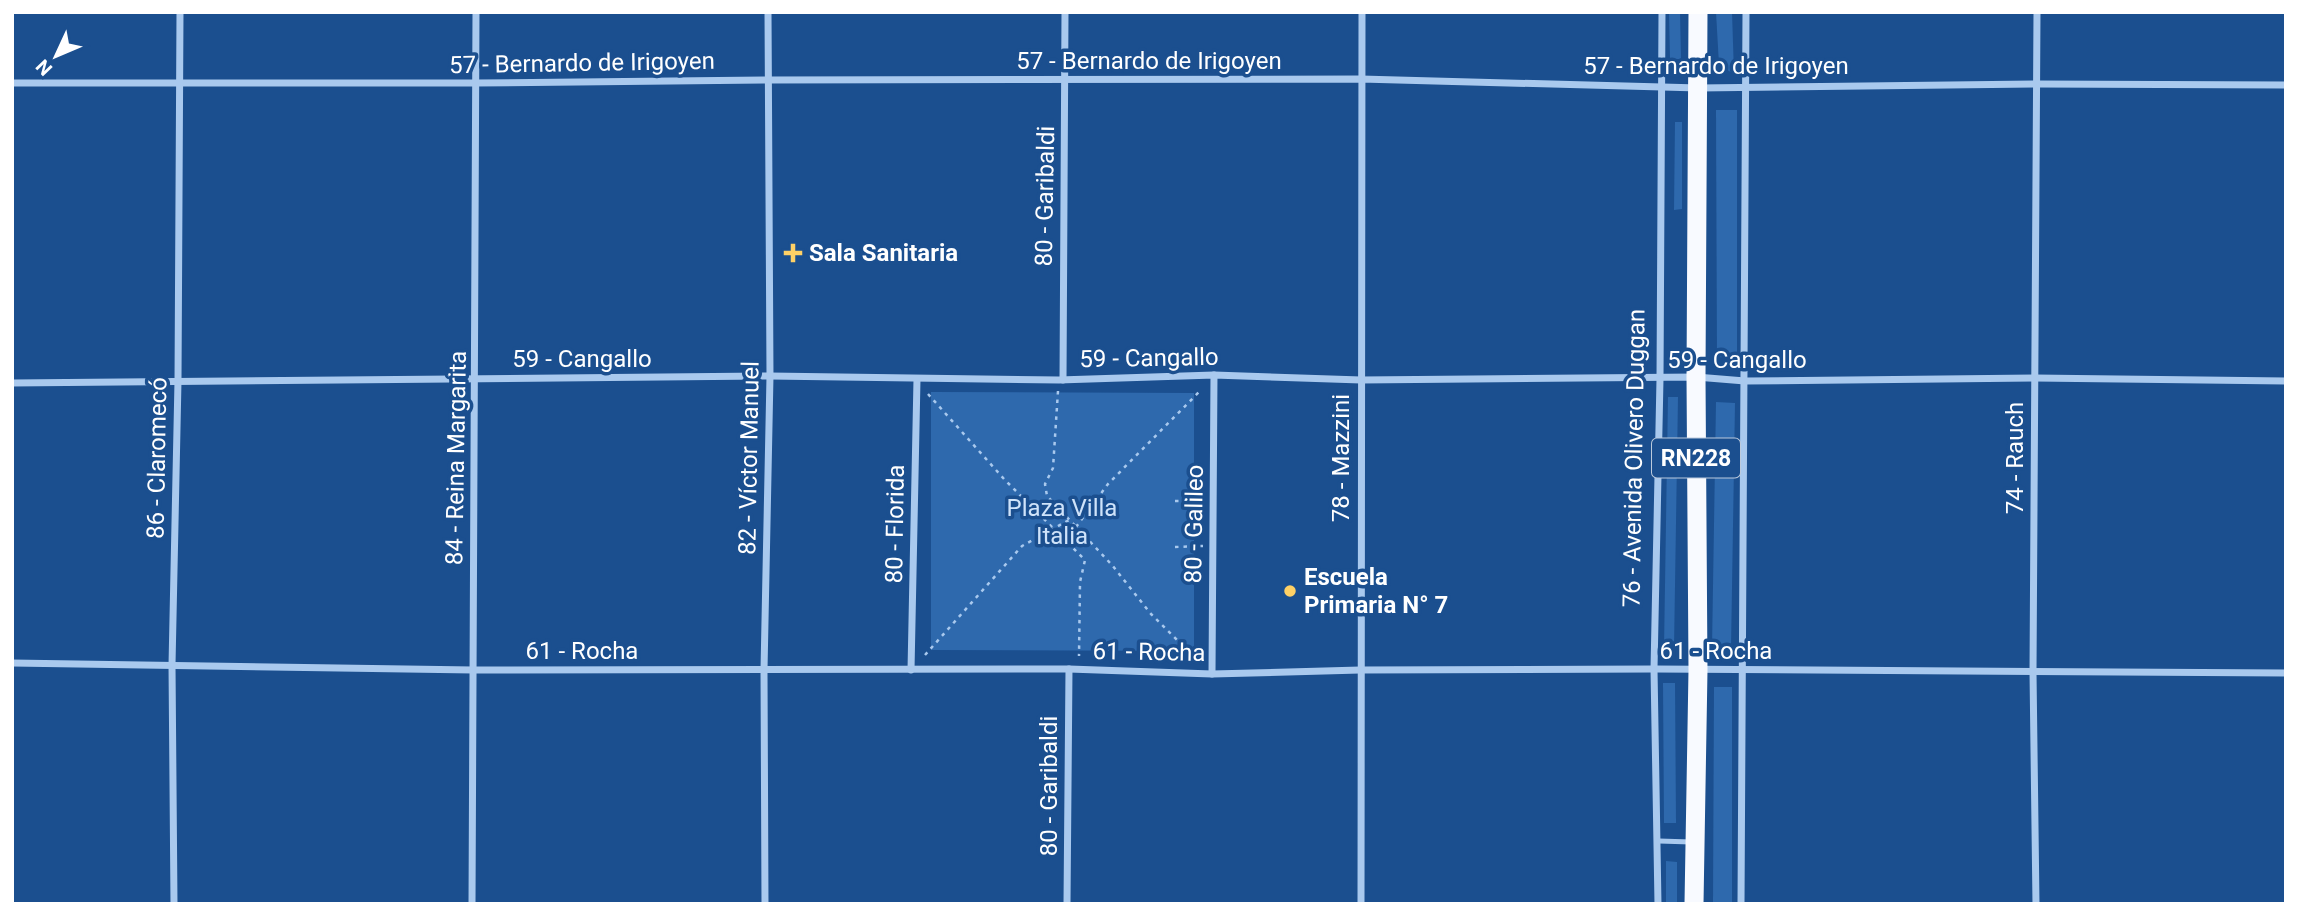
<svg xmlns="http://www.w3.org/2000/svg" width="2298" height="916" viewBox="0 0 2298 916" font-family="Roboto,sans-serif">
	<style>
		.green { fill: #2e69ad }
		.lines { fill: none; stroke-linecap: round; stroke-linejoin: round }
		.path { stroke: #a9c9ee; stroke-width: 2.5; stroke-dasharray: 3.5 5; stroke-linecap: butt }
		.service { stroke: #a9c9ee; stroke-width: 5 }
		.minor { stroke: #a9c9ee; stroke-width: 7 }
		.trunk { stroke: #f8faff; stroke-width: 19 }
		.poi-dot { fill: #ffd166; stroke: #1b4f8f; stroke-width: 2.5 }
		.labels { text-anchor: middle; stroke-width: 7; stroke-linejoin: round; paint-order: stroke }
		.shield { fill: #1b4f8f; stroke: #bbcadd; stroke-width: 2 }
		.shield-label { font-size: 23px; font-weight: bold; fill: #fff }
		.street-label { font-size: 24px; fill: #fff; stroke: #1b4f8f }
		.poi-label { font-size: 24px; font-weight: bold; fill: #fff; stroke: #1b4f8f; text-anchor: start }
		.park-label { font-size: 24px; fill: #cfe3fa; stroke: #1b4f8f }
	</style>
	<rect width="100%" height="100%" fill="#1b4f8f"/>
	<g class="green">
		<polygon points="1669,12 1680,12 1681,59 1670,59"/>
		<polygon points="1716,12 1732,12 1734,74 1719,65"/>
		<polygon points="1716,110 1737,110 1737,358 1717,357"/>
		<polygon points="1675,122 1682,122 1682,209 1674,210"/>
		<polygon points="931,392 1194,393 1194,651 931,650"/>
		<polygon points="1668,397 1678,397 1674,648 1664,648"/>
		<polygon points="1716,402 1735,403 1731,649 1712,648"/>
		<polygon points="1663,683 1675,683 1676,823 1664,823"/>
		<polygon points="1714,687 1732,687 1732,904 1713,904"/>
		<polygon points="1666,861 1677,862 1677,904 1666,904"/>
	</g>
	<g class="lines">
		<g class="path">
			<polyline points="1058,391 1053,468 1045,484 1047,496 1112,565 1151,614 1199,662"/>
			<polyline points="928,394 1004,479 1085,560 1080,582 1079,656"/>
			<polyline points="1175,501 1200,501"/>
			<polyline points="1076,527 1108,484 1201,390"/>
			<polyline points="1175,547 1203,546"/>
			<polyline points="925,655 1022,546 1069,520"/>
		</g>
		<polyline class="service" points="1659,841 1691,842"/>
		<g class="minor">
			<polyline points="12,83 476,83 767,80 1361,79 1699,88 2036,84 2286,85"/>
			<polyline points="1063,380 1065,12"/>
			<polyline points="12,383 770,376 1059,380 1214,375 1361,380 1696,377 1745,381 2035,378 2286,381"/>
			<polyline points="12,663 473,670 1069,669 1212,674 1360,670 1654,669 2286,673"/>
			<polyline points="911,670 917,379"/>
			<polyline points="1212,674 1214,375"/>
			<polyline points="174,904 172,665 178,381 180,12"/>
			<polyline points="472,904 476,12"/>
			<polyline points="765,904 764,670 770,376 768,12"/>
			<polyline points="1067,904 1069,669"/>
			<polyline points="1361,904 1362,12"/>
			<polyline points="1658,904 1654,669 1660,379 1662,12"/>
			<polyline points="1741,904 1746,12"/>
			<polyline points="2036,904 2033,672 2037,12"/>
		</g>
		<polyline class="trunk" points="1694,904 1698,670 1696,377 1698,12"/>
	</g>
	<g class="poi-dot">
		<path d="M789.5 242.5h7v7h7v7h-7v7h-7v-7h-7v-7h7z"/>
		<circle cx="1290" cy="591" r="7"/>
	</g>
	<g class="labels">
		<rect class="shield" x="1652" y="438.5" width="88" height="39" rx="5"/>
		<g class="shield-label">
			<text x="1696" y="466">RN228</text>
		</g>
		<g class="street-label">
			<text x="1149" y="69">57 - Bernardo de Irigoyen</text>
			<text transform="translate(582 63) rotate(-1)" y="8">57 - Bernardo de Irigoyen</text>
			<text x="1716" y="74">57 - Bernardo de Irigoyen</text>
			<text transform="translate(1045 196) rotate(-89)" y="8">80 - Garibaldi</text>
			<text transform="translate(1149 358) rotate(-1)" y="8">59 - Cangallo</text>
			<text x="582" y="367">59 - Cangallo</text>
			<text x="1737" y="368">59 - Cangallo</text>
			<text transform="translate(157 458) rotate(-89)" y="8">86 - Claromecó</text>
			<text transform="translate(456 458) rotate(-89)" y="8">84 - Reina Margarita</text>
			<text transform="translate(749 458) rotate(-89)" y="8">82 - Víctor Manuel</text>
			<text transform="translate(1341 458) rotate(-90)" y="8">78 - Mazzini</text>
			<text transform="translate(1634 458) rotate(-89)" y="8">76 - Avenida Olivero Duggan</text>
			<text transform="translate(2015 458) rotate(-90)" y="8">74 - Rauch</text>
			<text transform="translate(895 524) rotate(-89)" y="8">80 - Florida</text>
			<text transform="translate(1194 524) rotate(-89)" y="8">80 - Galileo</text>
			<text x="582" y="659">61 - Rocha</text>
			<text x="1716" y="659">61 - Rocha</text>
			<text transform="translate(1149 652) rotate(1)" y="8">61 - Rocha</text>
			<text transform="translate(1049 786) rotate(-90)" y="8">80 - Garibaldi</text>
		</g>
		<g class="poi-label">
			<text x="809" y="261">Sala Sanitaria</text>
			<text x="1304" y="585">Escuela<tspan x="1304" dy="28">Primaria N° 7</tspan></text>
		</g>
		<g class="park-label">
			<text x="1062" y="516">Plaza Villa<tspan x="1062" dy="28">Italia</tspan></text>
		</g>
	</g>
	<rect width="2298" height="916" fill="none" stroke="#ffffff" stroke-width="28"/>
	<g transform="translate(56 56) rotate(226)" stroke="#1b4f8f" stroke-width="5" paint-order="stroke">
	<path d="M0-5L12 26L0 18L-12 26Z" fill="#ffffff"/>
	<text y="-10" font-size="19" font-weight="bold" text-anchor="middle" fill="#ffffff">N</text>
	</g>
</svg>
